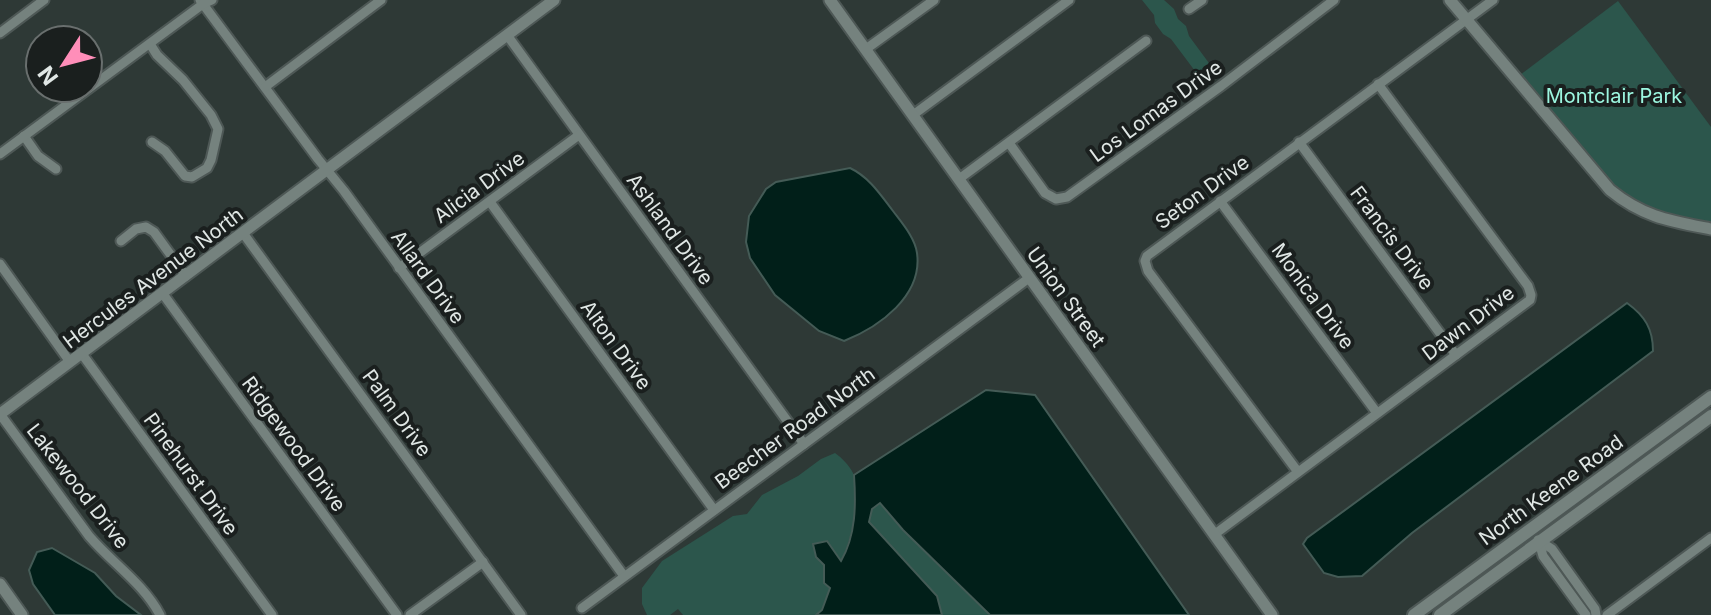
<svg xmlns="http://www.w3.org/2000/svg" width="1711" height="615" viewBox="0 0 1711 615" font-family="Inter,sans-serif">
	<style>
		.green { fill: #2c564c }
		.water { fill: #011f19; stroke: #445b56; stroke-width: 2 }
		.lines { fill: none; stroke-linecap: round; stroke-linejoin: round }
		.minor-casing { stroke: #4e5856; stroke-width: 13 }
		.tertiary-casing { stroke: #4e5856; stroke-width: 15 }
		.secondary-casing { stroke: #4e5856; stroke-width: 16 }
		.minor { stroke: #75827e; stroke-width: 9 }
		.tertiary { stroke: #75827e; stroke-width: 11 }
		.secondary { stroke: #75827e; stroke-width: 12 }
		.labels { text-anchor: middle; stroke-width: 8; stroke-linejoin: round; paint-order: stroke }
		.park-label { font-size: 20px; fill: #9cf7e0; stroke: #1a1f1e }
		.street-label { font-size: 20px; fill: #e0e7e5; stroke: #1a1f1e }
	</style>
	<rect width="100%" height="100%" fill="#2e3936"/>
	<g class="green">
		<polygon points="1142,0 1164,0 1174,9 1178,19 1186,26 1189,36 1217,74 1204,83 1171,39 1163,34 1155,23 1154,15"/>
		<polygon points="1618,1 1711,127 1711,222 1650,210 1637,203 1616,188 1598,171 1520,75"/>
		<path d="M835,453C842,458 849,465 853,473C863,493 851,544 840,562L816,557L824,565V583L830,588L822,610L816,615H683L678,609L670,615H647L642,604V588L662,561L733,516L747,514L762,495L798,476L821,459Z"/>
		<polygon points="880,503 903,530 990,615 942,615 937,596 869,522 872,509"/>
	</g>
	<g class="water">
		<path d="M850,168C869,177 880,194 893,211C902,223 915,238 917,253C923,296 879,327 844,341L819,331L775,295L750,258L746,242L749,216L766,189L776,182Z"/>
		<path d="M1627,303C1645,316 1653,329 1653,351L1412,533L1362,576L1338,577L1324,573L1303,544L1307,538Z"/>
		<path d="M986,390L1035,395L1189,615H990L903,530L880,503L872,509L869,522L937,596L942,615H816L822,610L830,588L824,583V565L816,557L813,544L827,541L841,561C856,535 856,505 854,475Z"/>
		<polygon points="52,548 95,573 116,596 141,615 55,615 33,584 29,570 37,552"/>
	</g>
	<g class="lines">
		<g class="minor-casing">
			<g id="minor">
				<polyline points="200,0 318,159 344,191 624,576"/>
				<polyline points="1189,9 1202,0"/>
				<polyline points="0,33 44,0"/>
				<polyline points="507,35 804,444"/>
				<polyline points="150,44 157,55 183,80 211,115 218,129 211,160 207,168 192,177 185,176 165,151 152,142"/>
				<polyline points="866,49 934,0"/>
				<polyline points="265,87 381,0"/>
				<polyline points="913,115 1069,0"/>
				<polyline points="24,136 38,156 56,169"/>
				<polyline points="1299,142 1456,355"/>
				<polyline points="1009,143 1045,193 1056,199 1067,197 1221,86 1334,0"/>
				<polyline points="0,154 203,4 212,0"/>
				<polyline points="959,179 1146,41"/>
				<polyline points="1220,201 1377,413"/>
				<polyline points="490,202 714,510"/>
				<polyline points="243,233 521,615"/>
				<polyline points="121,241 136,229 146,227 154,232 186,276"/>
				<polyline points="0,264 70,362"/>
				<polyline points="399,268 579,135"/>
				<polyline points="163,294 397,615"/>
				<polyline points="82,354 272,615"/>
				<path d="M0,414L89,536C112,563 143,583 160,615"/>
				<polyline points="1298,472 1148,271 1145,261 1147,256 1493,0"/>
				<polyline points="1215,534 1530,300 1531,295 1528,286 1378,84"/>
				<polyline points="1538,540 1552,549 1595,609 1596,615"/>
				<polyline points="1539,542 1543,556 1586,615"/>
				<polyline points="582,608 1029,278"/>
				<polyline points="410,615 483,562"/>
				<polyline points="1607,615 1711,538"/>
			</g>
		</g>
		<g class="tertiary-casing">
			<g id="tertiary">
				<polyline points="830,0 1272,615"/>
				<path d="M1450,0L1610,190C1643,217 1670,221 1711,229"/>
				<polyline points="0,414 554,0"/>
				<polyline points="0,584 22,615"/>
			</g>
		</g>
		<g class="secondary-casing">
			<g id="secondary">
				<polyline points="1414,615 1711,397"/>
				<polyline points="1440,615 1711,416"/>
			</g>
		</g>
		<use href="#minor" class="minor"/>
		<use href="#tertiary" class="tertiary"/>
		<use href="#secondary" class="secondary"/>
	</g>
	<g class="labels">
		<g class="park-label">
			<text x="1614" y="103">Montclair Park</text>
		</g>
		<g class="street-label">
			<text transform="translate(1156 111) rotate(-36)" y="7">Los Lomas Drive</text>
			<text transform="translate(479 187) rotate(-36)" y="7">Alicia Drive</text>
			<text transform="translate(1202 192) rotate(-36)" y="7">Seton Drive</text>
			<text transform="translate(670 229) rotate(54)" y="7">Ashland Drive</text>
			<text transform="translate(1392 238) rotate(53)" y="7">Francis Drive</text>
			<text transform="translate(428 277) rotate(54)" y="7">Allard Drive</text>
			<text transform="translate(153 278) rotate(-37)" y="7">Hercules Avenue North</text>
			<text transform="translate(1313 296) rotate(54)" y="7">Monica Drive</text>
			<text transform="translate(1066 297) rotate(54)" y="7">Union Street</text>
			<text transform="translate(1468 323) rotate(-37)" y="7">Dawn Drive</text>
			<text transform="translate(616 345) rotate(54)" y="7">Alton Drive</text>
			<text transform="translate(397 413) rotate(54)" y="7">Palm Drive</text>
			<text transform="translate(795 428) rotate(-36)" y="7">Beecher Road North</text>
			<text transform="translate(294 444) rotate(54)" y="7">Ridgewood Drive</text>
			<text transform="translate(191 474) rotate(54)" y="7">Pinehurst Drive</text>
			<text transform="translate(78 486) rotate(52)" y="7">Lakewood Drive</text>
			<text transform="translate(1551 490) rotate(-36)" y="7">North Keene Road</text>
		</g>
	</g>
	<g transform="translate(64 64) rotate(234)"><circle r="38" fill="#1a1f1e" stroke="#696f6e" stroke-width="2"/>
	<path d="M0-6L14 30L0 20L-14 30Z" fill="#ff8eb9"/>
	<text y="-12" font-size="22" font-weight="bold" text-anchor="middle" fill="#e0e7e5">N</text>
	</g>
</svg>
